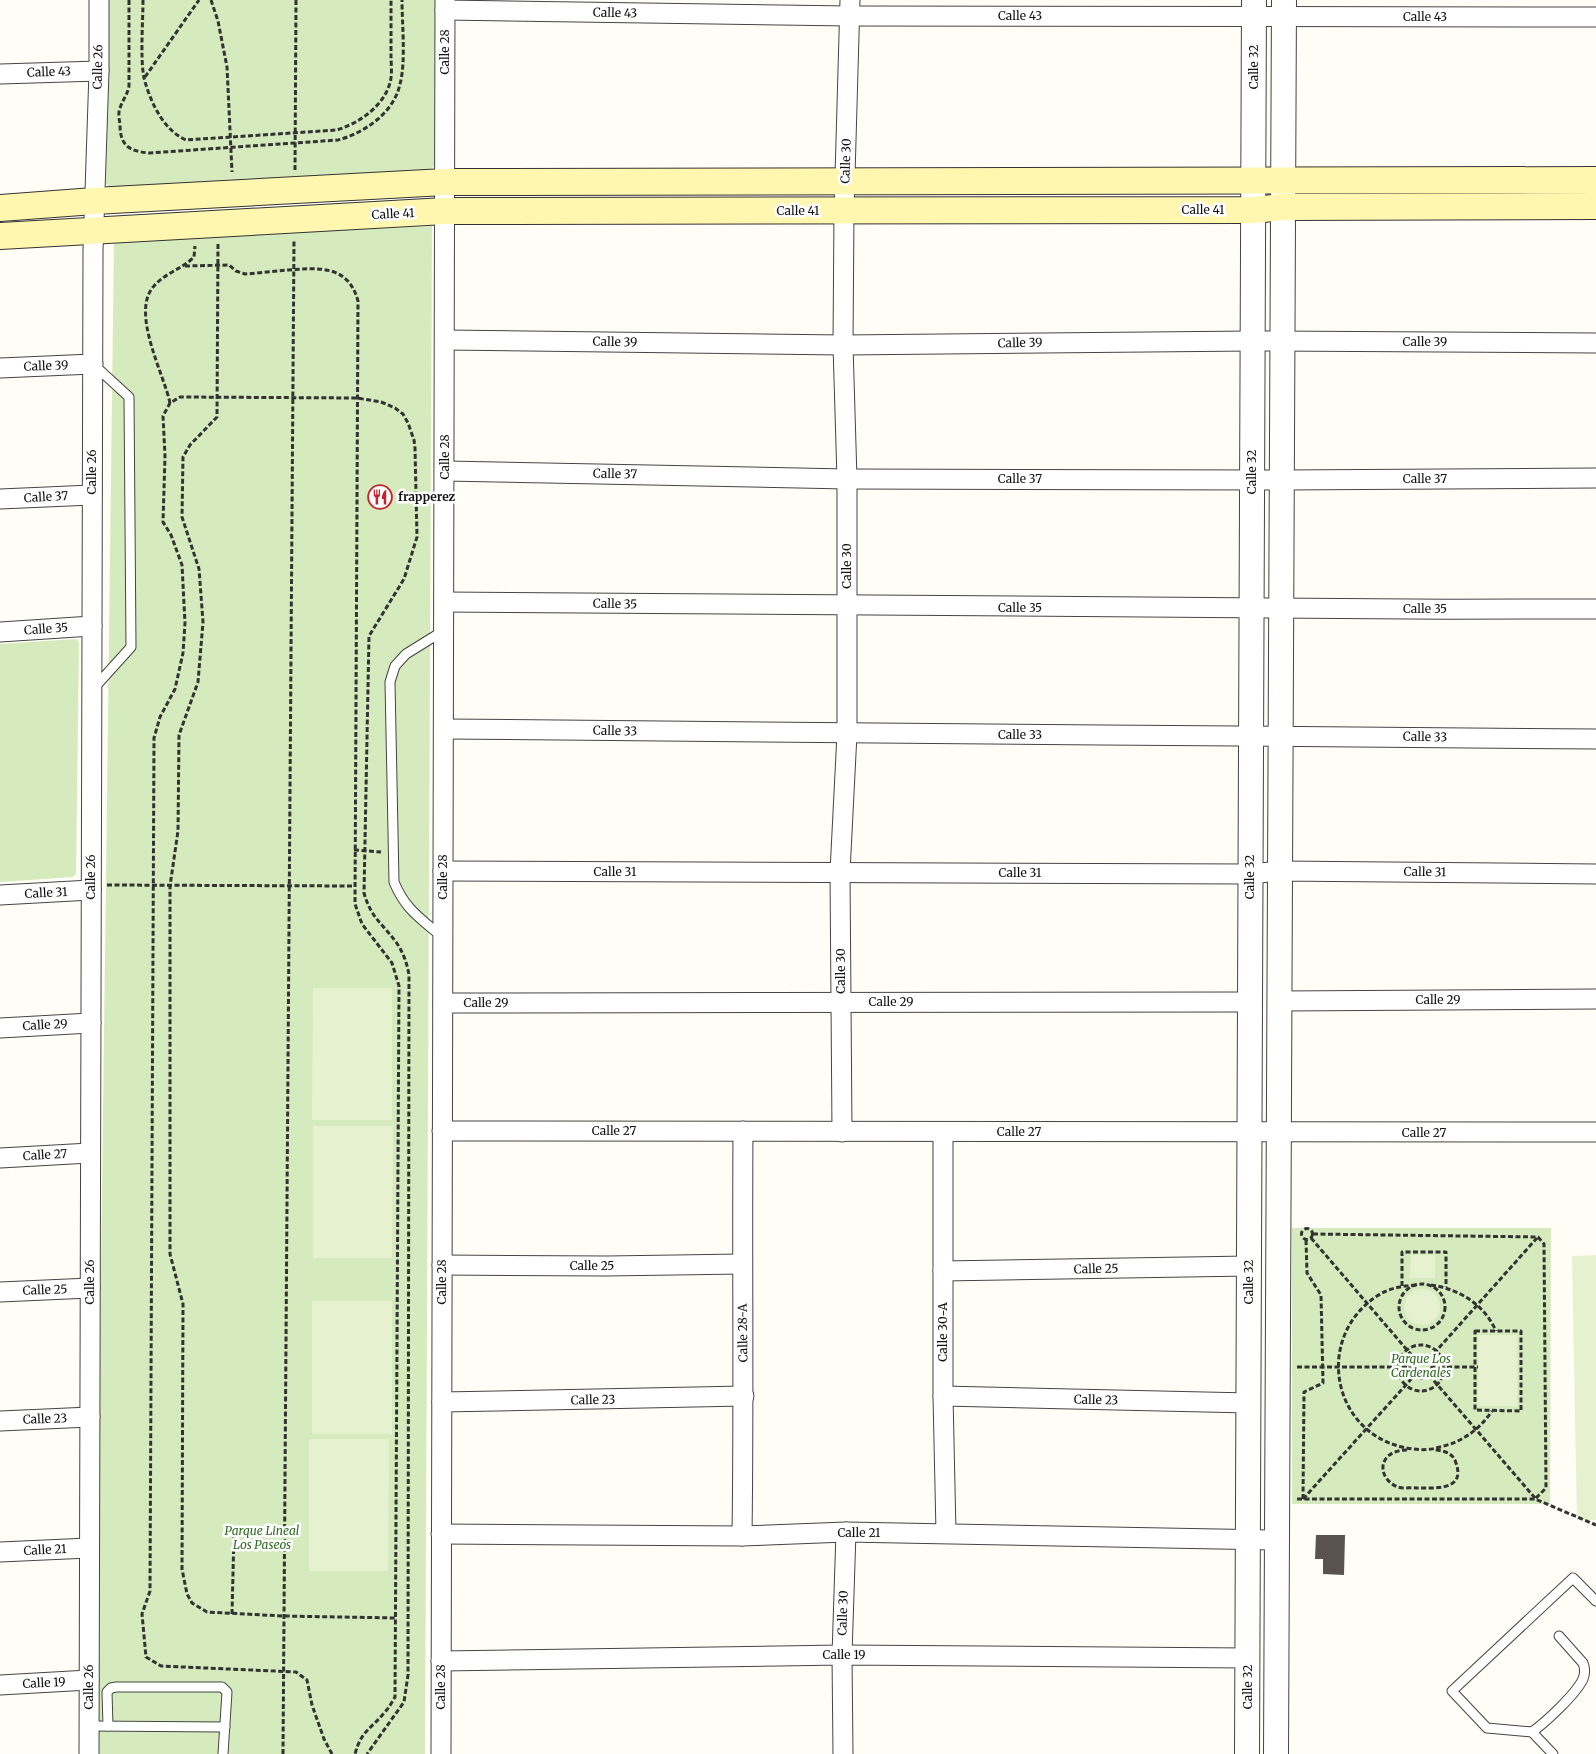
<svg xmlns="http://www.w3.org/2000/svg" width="1596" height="1754" viewBox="0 0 1596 1754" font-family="Merriweather,serif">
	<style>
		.green { fill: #d5ebbd }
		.pitch { fill: #e6f2cf }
		.building { fill: #5a524d }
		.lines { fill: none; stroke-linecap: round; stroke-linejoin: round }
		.service-casing { stroke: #444; stroke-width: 11 }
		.minor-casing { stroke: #444; stroke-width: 21 }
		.tertiary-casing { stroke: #444; stroke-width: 26 }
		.secondary-casing { stroke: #333; stroke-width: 28 }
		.path { stroke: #333; stroke-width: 3; stroke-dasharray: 5 2.5; stroke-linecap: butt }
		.service { stroke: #fff; stroke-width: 9 }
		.minor { stroke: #fff; stroke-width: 19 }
		.tertiary { stroke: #fff; stroke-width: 24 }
		.secondary { stroke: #fff6b0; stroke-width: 26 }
		.labels { text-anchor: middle; stroke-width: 5; stroke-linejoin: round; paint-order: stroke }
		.street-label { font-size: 12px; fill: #111; stroke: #fff }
		.poi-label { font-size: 12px; font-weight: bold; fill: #111; stroke: #fff; text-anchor: start }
		.park-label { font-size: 12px; font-style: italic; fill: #2f6b1f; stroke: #fff }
	</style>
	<rect width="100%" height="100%" fill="#fffdf5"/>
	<g class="green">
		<polygon points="107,0 438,0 437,158 435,165 430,170 113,192 106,184"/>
		<polygon points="432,226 425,1754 95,1754 114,240"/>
		<polygon points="76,639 79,642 76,874 73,877 0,882 0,644"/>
		<polygon points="1292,1228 1551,1228 1550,1504 1292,1504"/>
	</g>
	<g class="pitch">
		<polygon points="313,988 392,988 392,1120 312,1120"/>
		<polygon points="313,1126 393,1126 392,1258 313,1258"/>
		<polygon points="1411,1255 1435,1255 1435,1278 1410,1278"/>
		<polygon points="1596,1255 1596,1520 1577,1520 1572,1256"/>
		<circle cx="1422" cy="1307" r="18"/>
		<rect x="312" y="1301" width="80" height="133"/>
		<rect x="1478" y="1335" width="39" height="71"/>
		<polygon points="309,1439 389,1439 388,1571 309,1571"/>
	</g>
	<polygon class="building" points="1316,1535 1345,1535 1344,1575 1323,1574 1323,1559 1315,1559"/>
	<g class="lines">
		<g class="service-casing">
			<g id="service">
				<polyline points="93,364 129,397 131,647 94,688"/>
				<path d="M441,936C420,918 405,909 394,882L390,682L395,666L406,654L443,631"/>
				<path d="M1559,1636L1583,1663C1585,1668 1585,1674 1583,1679C1576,1694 1546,1722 1532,1732L1487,1728L1452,1691L1573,1578L1596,1601"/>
				<polyline points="89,1726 225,1727"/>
				<polyline points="108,1726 107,1692 111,1688 116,1687 222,1687 227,1692 223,1754"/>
				<polyline points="1532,1732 1553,1754"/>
			</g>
		</g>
		<g class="minor-casing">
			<g id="minor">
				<polyline points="445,10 849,16 1596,17"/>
				<polyline points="0,74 99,71"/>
				<polyline points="445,340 843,345 1252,341 1596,343"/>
				<polyline points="0,368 93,364"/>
				<polyline points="445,471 847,479 1282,480 1596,478"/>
				<polyline points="0,499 92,495"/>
				<path d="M444,602C828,607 1212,610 1596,609"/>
				<polyline points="0,632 92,626"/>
				<path d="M444,729C828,734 1212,735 1596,739"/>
				<polyline points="443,871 1250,874 1280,871 1596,874"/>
				<polyline points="0,895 91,890"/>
				<polyline points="1280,1001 1596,999"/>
				<polyline points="443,1003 1250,1002"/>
				<polyline points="0,1028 91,1023"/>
				<polyline points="442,1131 1596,1132"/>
				<polyline points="842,1132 840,872 847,734 847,479 843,345 844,211 850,0"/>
				<polyline points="943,1132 943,1396 946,1533"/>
				<polyline points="0,1158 90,1153"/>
				<polyline points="442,1265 607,1266 742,1264"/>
				<polyline points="943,1271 1249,1266"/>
				<polyline points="0,1292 90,1288"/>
				<polyline points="943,1396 1249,1403"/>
				<polyline points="442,1402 744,1396"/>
				<polyline points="0,1421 90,1417"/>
				<polyline points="441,1534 742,1536 846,1532 1277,1540"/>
				<path d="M742,1536C744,1401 742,1266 743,1131"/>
				<polyline points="0,1552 89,1548"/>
				<polyline points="441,1661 842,1655 1248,1658"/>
				<polyline points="0,1685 89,1680"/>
				<polyline points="89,1754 93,251 99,71 99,0"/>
				<polyline points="441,1754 445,0"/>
				<polyline points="843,1754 842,1655 846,1532"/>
			</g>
		</g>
		<g class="tertiary-casing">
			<g id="tertiary">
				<polyline points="1247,1754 1254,0"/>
				<polyline points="1276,1754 1284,0"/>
			</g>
		</g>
		<g class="secondary-casing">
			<g id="secondary">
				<polyline points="0,208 94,201 445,182 1596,180"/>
				<polyline points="0,236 445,211 1253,210 1283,207 1596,206"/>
			</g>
		</g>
		<g class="path">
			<path d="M129,0V86C127,96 123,99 120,108C118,112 119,119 120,124C120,145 128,151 149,153L338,140C364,133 394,113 400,84C406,62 402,24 402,0"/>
			<path d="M143,0C143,22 140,57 144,78C150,101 163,130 186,140L337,130C360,123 387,104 391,78C392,71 391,62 391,55C391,37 391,18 391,0"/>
			<polyline points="211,0 218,21 227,67 232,172"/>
			<polyline points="145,77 199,0"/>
			<polyline points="295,170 296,0"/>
			<polyline points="218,244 217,417 190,445 183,457 182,517 199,569 203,622 198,682 179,735 178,831 170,886 170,1254 183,1304 182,1569 187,1594 192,1603 207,1612 283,1616 396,1618"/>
			<path d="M185,266L229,265L236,271L245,274C259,273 274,271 288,270C318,268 348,264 358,301L355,904L362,924L392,963L399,986L395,1697C392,1702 389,1708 384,1713C371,1729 361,1731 355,1754"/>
			<path d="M170,403C164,374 130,312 154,286C165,273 182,269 194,257L195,246"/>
			<polyline points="354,850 381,852"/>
			<polyline points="107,885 354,886"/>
			<circle cx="1307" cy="1234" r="5.5"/>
			<polyline points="1313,1234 1538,1237 1544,1244 1546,1488 1535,1499"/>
			<polyline points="1311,1238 1414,1358"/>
			<circle cx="1422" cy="1307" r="23"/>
			<path d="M1416,1285C1402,1286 1389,1288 1377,1296C1315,1337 1331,1430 1402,1447C1415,1450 1428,1451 1440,1447C1462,1442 1479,1430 1492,1411"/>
			<path d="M1431,1285C1459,1289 1484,1304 1496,1331"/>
			<polyline points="1402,1286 1402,1252 1446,1252 1446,1287"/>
			<polygon points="1475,1331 1521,1331 1521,1411 1475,1410"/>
			<circle cx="1421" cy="1368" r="23"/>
			<circle cx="1421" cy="1367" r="11"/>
			<polyline points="1429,1359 1537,1238"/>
			<polyline points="1297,1367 1409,1367"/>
			<polyline points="1432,1367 1478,1367"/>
			<polyline points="1429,1375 1535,1498"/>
			<path d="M1407,1450C1396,1450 1385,1454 1383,1466C1382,1475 1389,1484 1398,1487C1403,1489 1411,1487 1417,1488C1434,1488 1466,1491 1456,1463C1453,1453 1445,1451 1435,1450"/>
			<polyline points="1297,1499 1535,1499 1596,1525"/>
			<polyline points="1303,1499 1304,1392 1323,1383 1321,1295 1307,1273 1306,1240"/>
			<polyline points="1303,1499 1414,1376"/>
			<polyline points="232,1614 234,1533"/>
			<polyline points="283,1754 294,240"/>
			<path d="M332,1754L324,1739L312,1705L307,1680L296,1672L161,1666L146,1657L142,1614L150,1591L154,738L160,717L175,689L183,653L185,623L182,565L171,535L163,522L165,456L163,416L170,403L180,397L357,398L381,402L395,408L403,414L408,423L414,440L415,448L417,537L404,579L369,636L364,893C371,918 382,923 396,942C403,952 407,963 409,975L408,1675L404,1702L367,1754"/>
		</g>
		<use href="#service" class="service"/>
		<use href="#minor" class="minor"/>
		<use href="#tertiary" class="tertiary"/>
		<use href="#secondary" class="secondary"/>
	</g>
	<defs>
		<g id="restaurant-ring" transform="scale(1.25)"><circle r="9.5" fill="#fff" stroke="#c4262e" stroke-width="1.5"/><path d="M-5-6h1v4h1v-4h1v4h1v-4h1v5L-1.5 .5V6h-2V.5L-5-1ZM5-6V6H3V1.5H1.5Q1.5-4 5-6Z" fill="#c4262e"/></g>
	</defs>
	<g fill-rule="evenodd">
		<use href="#restaurant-ring" x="380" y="497"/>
	</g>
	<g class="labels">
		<g class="street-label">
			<text transform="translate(615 13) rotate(1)" y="4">Calle 43</text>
			<text x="1020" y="20">Calle 43</text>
			<text x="1425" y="21">Calle 43</text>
			<text transform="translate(445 52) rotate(-90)" y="4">Calle 28</text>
			<text transform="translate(98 67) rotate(-89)" y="4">Calle 26</text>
			<text transform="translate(1254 67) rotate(-90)" y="4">Calle 32</text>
			<text transform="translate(49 72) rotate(-2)" y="4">Calle 43</text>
			<text transform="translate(846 161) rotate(-88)" y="4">Calle 30</text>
			<text x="1203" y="214">Calle 41</text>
			<text x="798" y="215">Calle 41</text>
			<text transform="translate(393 214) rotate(-3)" y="4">Calle 41</text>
			<text transform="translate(615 342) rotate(1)" y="4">Calle 39</text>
			<text x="1425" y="346">Calle 39</text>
			<text transform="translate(1020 343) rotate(-1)" y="4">Calle 39</text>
			<text transform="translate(46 366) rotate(-2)" y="4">Calle 39</text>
			<text transform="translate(445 457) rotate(-90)" y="4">Calle 28</text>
			<text transform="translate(92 472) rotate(-90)" y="4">Calle 26</text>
			<text transform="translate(1252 472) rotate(-90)" y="4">Calle 32</text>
			<text transform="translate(615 474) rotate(1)" y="4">Calle 37</text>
			<text x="1020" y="483">Calle 37</text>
			<text x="1425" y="483">Calle 37</text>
			<text transform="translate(46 497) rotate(-3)" y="4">Calle 37</text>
			<text transform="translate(847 566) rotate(-90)" y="4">Calle 30</text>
			<text transform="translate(615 604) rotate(1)" y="4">Calle 35</text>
			<text x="1020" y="612">Calle 35</text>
			<text x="1425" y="613">Calle 35</text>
			<text transform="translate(46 629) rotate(-4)" y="4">Calle 35</text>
			<text transform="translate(615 731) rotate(1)" y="4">Calle 33</text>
			<text x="1020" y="739">Calle 33</text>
			<text transform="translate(1425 737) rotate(1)" y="4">Calle 33</text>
			<text x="615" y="876">Calle 31</text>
			<text transform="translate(1425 872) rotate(1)" y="4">Calle 31</text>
			<text x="1020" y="877">Calle 31</text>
			<text transform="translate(91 877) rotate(-90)" y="4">Calle 26</text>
			<text transform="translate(443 877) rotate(-90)" y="4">Calle 28</text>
			<text transform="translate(1250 877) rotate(-90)" y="4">Calle 32</text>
			<text transform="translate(46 893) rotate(-3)" y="4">Calle 31</text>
			<text transform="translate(841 971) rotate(-90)" y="4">Calle 30</text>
			<text x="1438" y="1004">Calle 29</text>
			<text x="891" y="1006">Calle 29</text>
			<text x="486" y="1007">Calle 29</text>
			<text transform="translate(45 1025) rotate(-3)" y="4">Calle 29</text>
			<text x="614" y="1135">Calle 27</text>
			<text x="1019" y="1136">Calle 27</text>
			<text x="1424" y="1137">Calle 27</text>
			<text transform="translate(45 1155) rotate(-3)" y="4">Calle 27</text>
			<text x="592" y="1270">Calle 25</text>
			<text transform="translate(1096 1269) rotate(-1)" y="4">Calle 25</text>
			<text transform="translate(90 1282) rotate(-90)" y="4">Calle 26</text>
			<text transform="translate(442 1282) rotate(-90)" y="4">Calle 28</text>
			<text transform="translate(1249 1282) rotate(-90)" y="4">Calle 32</text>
			<text transform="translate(45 1290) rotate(-2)" y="4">Calle 25</text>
			<text transform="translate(943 1332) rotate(-90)" y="4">Calle 30-A</text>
			<text transform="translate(743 1333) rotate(-91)" y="4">Calle 28-A</text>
			<text transform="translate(593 1400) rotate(-1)" y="4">Calle 23</text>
			<text transform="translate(1096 1400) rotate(1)" y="4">Calle 23</text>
			<text transform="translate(45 1419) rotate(-2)" y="4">Calle 23</text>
			<text x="859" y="1537">Calle 21</text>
			<text transform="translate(45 1550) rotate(-3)" y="4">Calle 21</text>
			<text transform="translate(843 1613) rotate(-88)" y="4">Calle 30</text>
			<text x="844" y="1659">Calle 19</text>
			<text transform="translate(44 1683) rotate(-3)" y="4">Calle 19</text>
			<text transform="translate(89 1687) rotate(-90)" y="4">Calle 26</text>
			<text transform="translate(441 1687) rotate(-90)" y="4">Calle 28</text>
			<text transform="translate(1248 1687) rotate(-90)" y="4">Calle 32</text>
		</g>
		<g class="poi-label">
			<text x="398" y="501">frapperez</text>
		</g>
		<g class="park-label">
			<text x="1421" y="1363">Parque Los<tspan x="1421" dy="14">Cardenales</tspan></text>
			<text x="262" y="1535">Parque Lineal<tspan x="262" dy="14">Los Paseos</tspan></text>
		</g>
	</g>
</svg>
